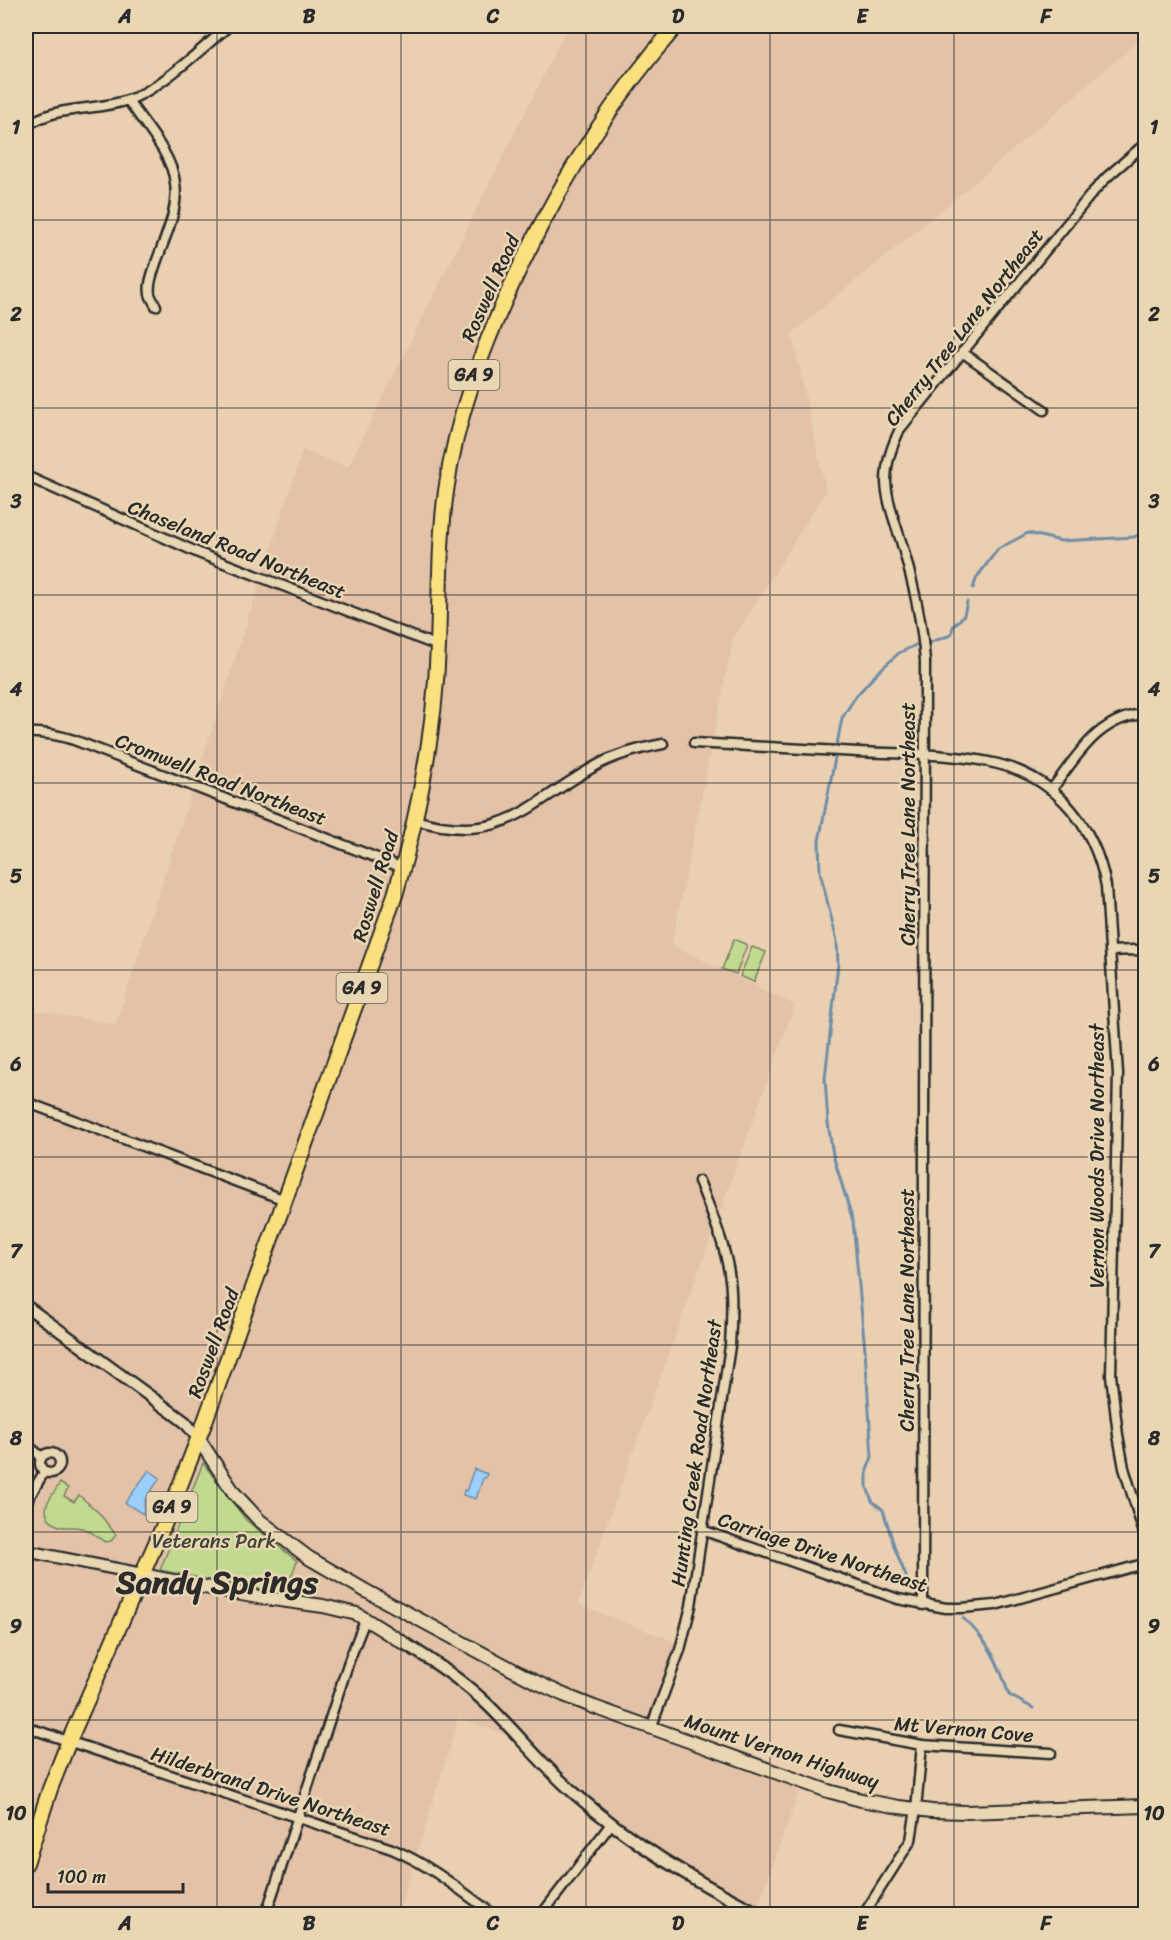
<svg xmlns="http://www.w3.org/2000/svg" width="1171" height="1940" viewBox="0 0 1171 1940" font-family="Sriracha,sans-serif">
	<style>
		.built { fill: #e3c2a8 }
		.green { fill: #c1da90; stroke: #76825e; stroke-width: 1.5 }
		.water { fill: #9ccff9; stroke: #6f8da7; stroke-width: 1.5 }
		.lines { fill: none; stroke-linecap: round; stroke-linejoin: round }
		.stream { stroke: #6f8da7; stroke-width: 3 }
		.minor-casing { stroke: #2b2b2b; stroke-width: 13 }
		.tertiary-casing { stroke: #2b2b2b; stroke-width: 15 }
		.secondary-casing { stroke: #2b2b2b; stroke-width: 16 }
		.primary-casing { stroke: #2b2b2b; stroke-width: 18 }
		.minor { stroke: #e9d7b4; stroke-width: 8 }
		.tertiary { stroke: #e9d7b4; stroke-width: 10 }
		.secondary { stroke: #e9d7b4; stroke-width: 12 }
		.primary { stroke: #fbe080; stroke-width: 14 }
		.grid { fill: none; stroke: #2b2b2b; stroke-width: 1.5; stroke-opacity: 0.55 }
		.labels { text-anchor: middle; stroke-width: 5; stroke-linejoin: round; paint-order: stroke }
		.shield { fill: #e9d7b4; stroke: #645f54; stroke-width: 1.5 }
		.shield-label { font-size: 18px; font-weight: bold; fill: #2b2b2b }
		.street-label { font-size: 20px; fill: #2b2b2b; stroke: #e9d7b4 }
		.park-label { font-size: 20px; fill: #42453a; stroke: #e9d7b4 }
		.town-label { font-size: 32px; font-weight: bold; fill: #2b2b2b; stroke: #e9d7b4 }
		.neatline { fill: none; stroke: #2b2b2b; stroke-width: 2 }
		.grid-label { font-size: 20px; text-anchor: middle; font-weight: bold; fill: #2b2b2b }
	</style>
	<rect width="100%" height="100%" fill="#ead0b1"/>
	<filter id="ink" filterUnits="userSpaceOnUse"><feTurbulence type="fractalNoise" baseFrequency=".0167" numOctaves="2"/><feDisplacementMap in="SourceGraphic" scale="12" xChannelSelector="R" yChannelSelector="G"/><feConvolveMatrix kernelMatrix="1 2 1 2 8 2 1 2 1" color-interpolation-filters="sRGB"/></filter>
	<g filter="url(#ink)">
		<polygon class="built" points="568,26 1145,26 1145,35 977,181 792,333 826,491 733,639 672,945 795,1005 578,1604 684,1645 658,1734 800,1789 755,1914 748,1914 598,1818 521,1741 459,1718 398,1914 26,1914 26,1009 116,1024 303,450 348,467"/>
		<g class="green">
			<polygon points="734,939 747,945 736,974 722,969"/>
			<polygon points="752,947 766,952 754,982 740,976"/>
			<polygon points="203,1463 246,1520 297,1561 285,1592 244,1587 160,1570"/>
			<path d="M60,1483L68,1488L64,1496L74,1502L79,1495L99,1513L116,1535L111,1541L105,1542C98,1538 93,1532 85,1529C78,1526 73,1527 66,1527C54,1527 43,1517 47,1504C50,1497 56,1490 60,1483Z"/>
		</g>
		<g class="water">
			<polygon points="474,1469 487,1474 485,1478 483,1478 476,1499 463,1495 464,1490 466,1491"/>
			<polygon points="149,1470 160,1478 145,1500 143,1514 125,1503"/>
		</g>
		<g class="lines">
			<g class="stream">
				<polyline points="973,588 977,577 998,549 1028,533 1061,541 1134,537 1146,531"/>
				<polyline points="931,642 951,635 953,627 964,615 967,602"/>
				<polyline points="837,744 842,718 856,696 878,672 899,653 920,643"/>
				<polyline points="835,758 819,841 820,872 837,941 838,964 825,1078 828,1123 833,1155 853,1221 865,1350 872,1457 867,1470 867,1487 872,1501 883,1510 895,1549 910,1586"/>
				<path d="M963,1618C989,1642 998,1661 1009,1695L1033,1708"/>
			</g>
			<g class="minor-casing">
				<g id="minor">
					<path d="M128,100C144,124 172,154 175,183C179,210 165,237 156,263C153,273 148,283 150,294C151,298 154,302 156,306"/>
					<path d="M26,126C59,104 93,112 128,100C159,90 203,47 229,26"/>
					<polyline points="962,352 1044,410"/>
					<polyline points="26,476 201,554 438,646"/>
					<path d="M26,733C42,732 58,735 74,740L403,868"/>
					<path d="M694,743C749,746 803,749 858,752C903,754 954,753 998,764C1058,779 1095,827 1106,886L1118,1074L1111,1375L1118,1435L1124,1468L1146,1540"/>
					<path d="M1052,789C1077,756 1099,716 1146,714"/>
					<path d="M415,820C507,847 529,801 601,763C621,753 642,748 663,744"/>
					<polyline points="1111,951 1134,950 1146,951"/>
					<polyline points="26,1102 285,1200"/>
					<polyline points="26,1444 42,1457"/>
					<circle cx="50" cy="1463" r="10"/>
					<polyline points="26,1503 44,1472"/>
					<polyline points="702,1530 898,1599 946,1608 962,1608 995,1605 1143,1564"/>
					<path d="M923,1605L925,661C922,621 914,587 903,548C897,527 887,504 886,482C886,462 892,446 900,429L1093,192L1107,177L1146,143"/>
					<path d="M26,1727L392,1849C430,1865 460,1890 493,1914"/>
					<path d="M651,1728L680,1650L691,1606L730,1346C731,1324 733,1302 730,1280C726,1246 712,1214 699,1181"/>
					<polyline points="839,1730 922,1745 1051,1753"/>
					<polyline points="266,1914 349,1661 365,1620"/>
					<polyline points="542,1914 611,1824"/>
					<polyline points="864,1914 911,1840 916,1809 922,1745"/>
				</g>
			</g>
			<g class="tertiary-casing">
				<g id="tertiary">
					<polyline points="26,1306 177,1416 185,1422 198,1438"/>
					<polyline points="26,1551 142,1574"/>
					<path d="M402,1642C432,1660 462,1680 487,1704C517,1733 542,1765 573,1792C631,1843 692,1880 760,1914"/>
				</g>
			</g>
			<g class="secondary-casing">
				<g id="secondary">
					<polyline points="198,1438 234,1493 259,1520 309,1558 366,1591 534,1681 564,1695 594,1707 828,1791 861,1800 899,1807 932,1811 966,1812 1146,1806"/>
					<polyline points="142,1574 157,1578 252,1596 323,1606 357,1614 402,1642"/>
				</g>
			</g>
			<g class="primary-casing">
				<path id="primary" d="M26,1863L50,1789L69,1741L170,1511L204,1424L395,895C419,814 435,730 438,646C440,594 439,543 446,491C456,418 482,349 513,282C556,189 609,102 676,26"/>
			</g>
			<use href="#minor" class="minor"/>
			<use href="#tertiary" class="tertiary"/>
			<use href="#secondary" class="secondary"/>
			<use href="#primary" class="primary"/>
		</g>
	</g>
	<path class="grid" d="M217,26V1914M401,26V1914M586,26V1914M770,26V1914M954,26V1914M26,220H1146M26,408H1146M26,595H1146M26,783H1146M26,970H1146M26,1157H1146M26,1345H1146M26,1532H1146M26,1720H1146"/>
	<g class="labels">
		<g class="shield">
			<rect x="448.5" y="360" width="51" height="30" rx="4.5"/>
			<rect x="336.5" y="973" width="51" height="30" rx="4.5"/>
			<rect x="146.5" y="1492" width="51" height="30" rx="4.5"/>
		</g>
		<g class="shield-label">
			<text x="474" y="381">GA 9</text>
			<text x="362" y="994">GA 9</text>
			<text x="172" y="1513">GA 9</text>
		</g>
		<g class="street-label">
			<text transform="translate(490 288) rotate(-66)" y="7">Roswell Road</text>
			<text transform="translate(964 327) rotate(-52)" y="7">Cherry Tree Lane Northeast</text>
			<text transform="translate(237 549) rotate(22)" y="7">Chaseland Road Northeast</text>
			<text transform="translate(221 779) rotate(21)" y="7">Cromwell Road Northeast</text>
			<text transform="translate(908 824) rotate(-90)" y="7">Cherry Tree Lane Northeast</text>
			<text transform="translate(375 886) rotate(-73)" y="7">Roswell Road</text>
			<text transform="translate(1097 1156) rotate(-90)" y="7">Vernon Woods Drive Northeast</text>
			<text transform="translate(907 1310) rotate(-90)" y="7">Cherry Tree Lane Northeast</text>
			<text transform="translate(213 1343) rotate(-70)" y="7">Roswell Road</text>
			<text transform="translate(696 1453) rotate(-82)" y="7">Hunting Creek Road Northeast</text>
			<text transform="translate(823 1552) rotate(18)" y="7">Carriage Drive Northeast</text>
			<text transform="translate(964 1729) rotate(5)" y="7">Mt Vernon Cove</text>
			<text transform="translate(782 1751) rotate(18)" y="7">Mount Vernon Highway</text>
			<text transform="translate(271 1791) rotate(18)" y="7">Hilderbrand Drive Northeast</text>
		</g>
		<g class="park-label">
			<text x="214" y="1548">Veterans Park</text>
		</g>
		<g class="town-label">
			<text x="217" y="1593">Sandy Springs</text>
		</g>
	</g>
	<rect width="1171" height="1940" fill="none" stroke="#e9d7b4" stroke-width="66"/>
	<path d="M48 1883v9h135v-9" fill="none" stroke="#2b2b2b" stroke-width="3"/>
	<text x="57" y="1883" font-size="18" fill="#2b2b2b" stroke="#e9d7b4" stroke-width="4.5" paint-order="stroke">100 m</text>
	<rect x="33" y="33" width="1105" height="1874" class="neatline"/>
	<g class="grid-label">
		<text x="125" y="23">A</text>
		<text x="309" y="23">B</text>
		<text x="493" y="23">C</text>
		<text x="678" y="23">D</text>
		<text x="862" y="23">E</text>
		<text x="1046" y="23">F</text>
		<text x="16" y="134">1</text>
		<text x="1154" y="134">1</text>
		<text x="16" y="321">2</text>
		<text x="1154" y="321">2</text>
		<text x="16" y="508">3</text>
		<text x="1154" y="508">3</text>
		<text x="16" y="696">4</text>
		<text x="1154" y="696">4</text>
		<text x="16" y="883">5</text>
		<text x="1154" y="883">5</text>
		<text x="16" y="1071">6</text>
		<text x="1154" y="1071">6</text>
		<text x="16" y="1258">7</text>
		<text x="1154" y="1258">7</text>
		<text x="16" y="1445">8</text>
		<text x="1154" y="1445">8</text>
		<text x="16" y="1633">9</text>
		<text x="1154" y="1633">9</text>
		<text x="16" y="1820">10</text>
		<text x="1154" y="1820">10</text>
		<text x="125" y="1930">A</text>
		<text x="309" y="1930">B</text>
		<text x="493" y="1930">C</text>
		<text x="678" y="1930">D</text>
		<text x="862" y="1930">E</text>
		<text x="1046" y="1930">F</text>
	</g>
</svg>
